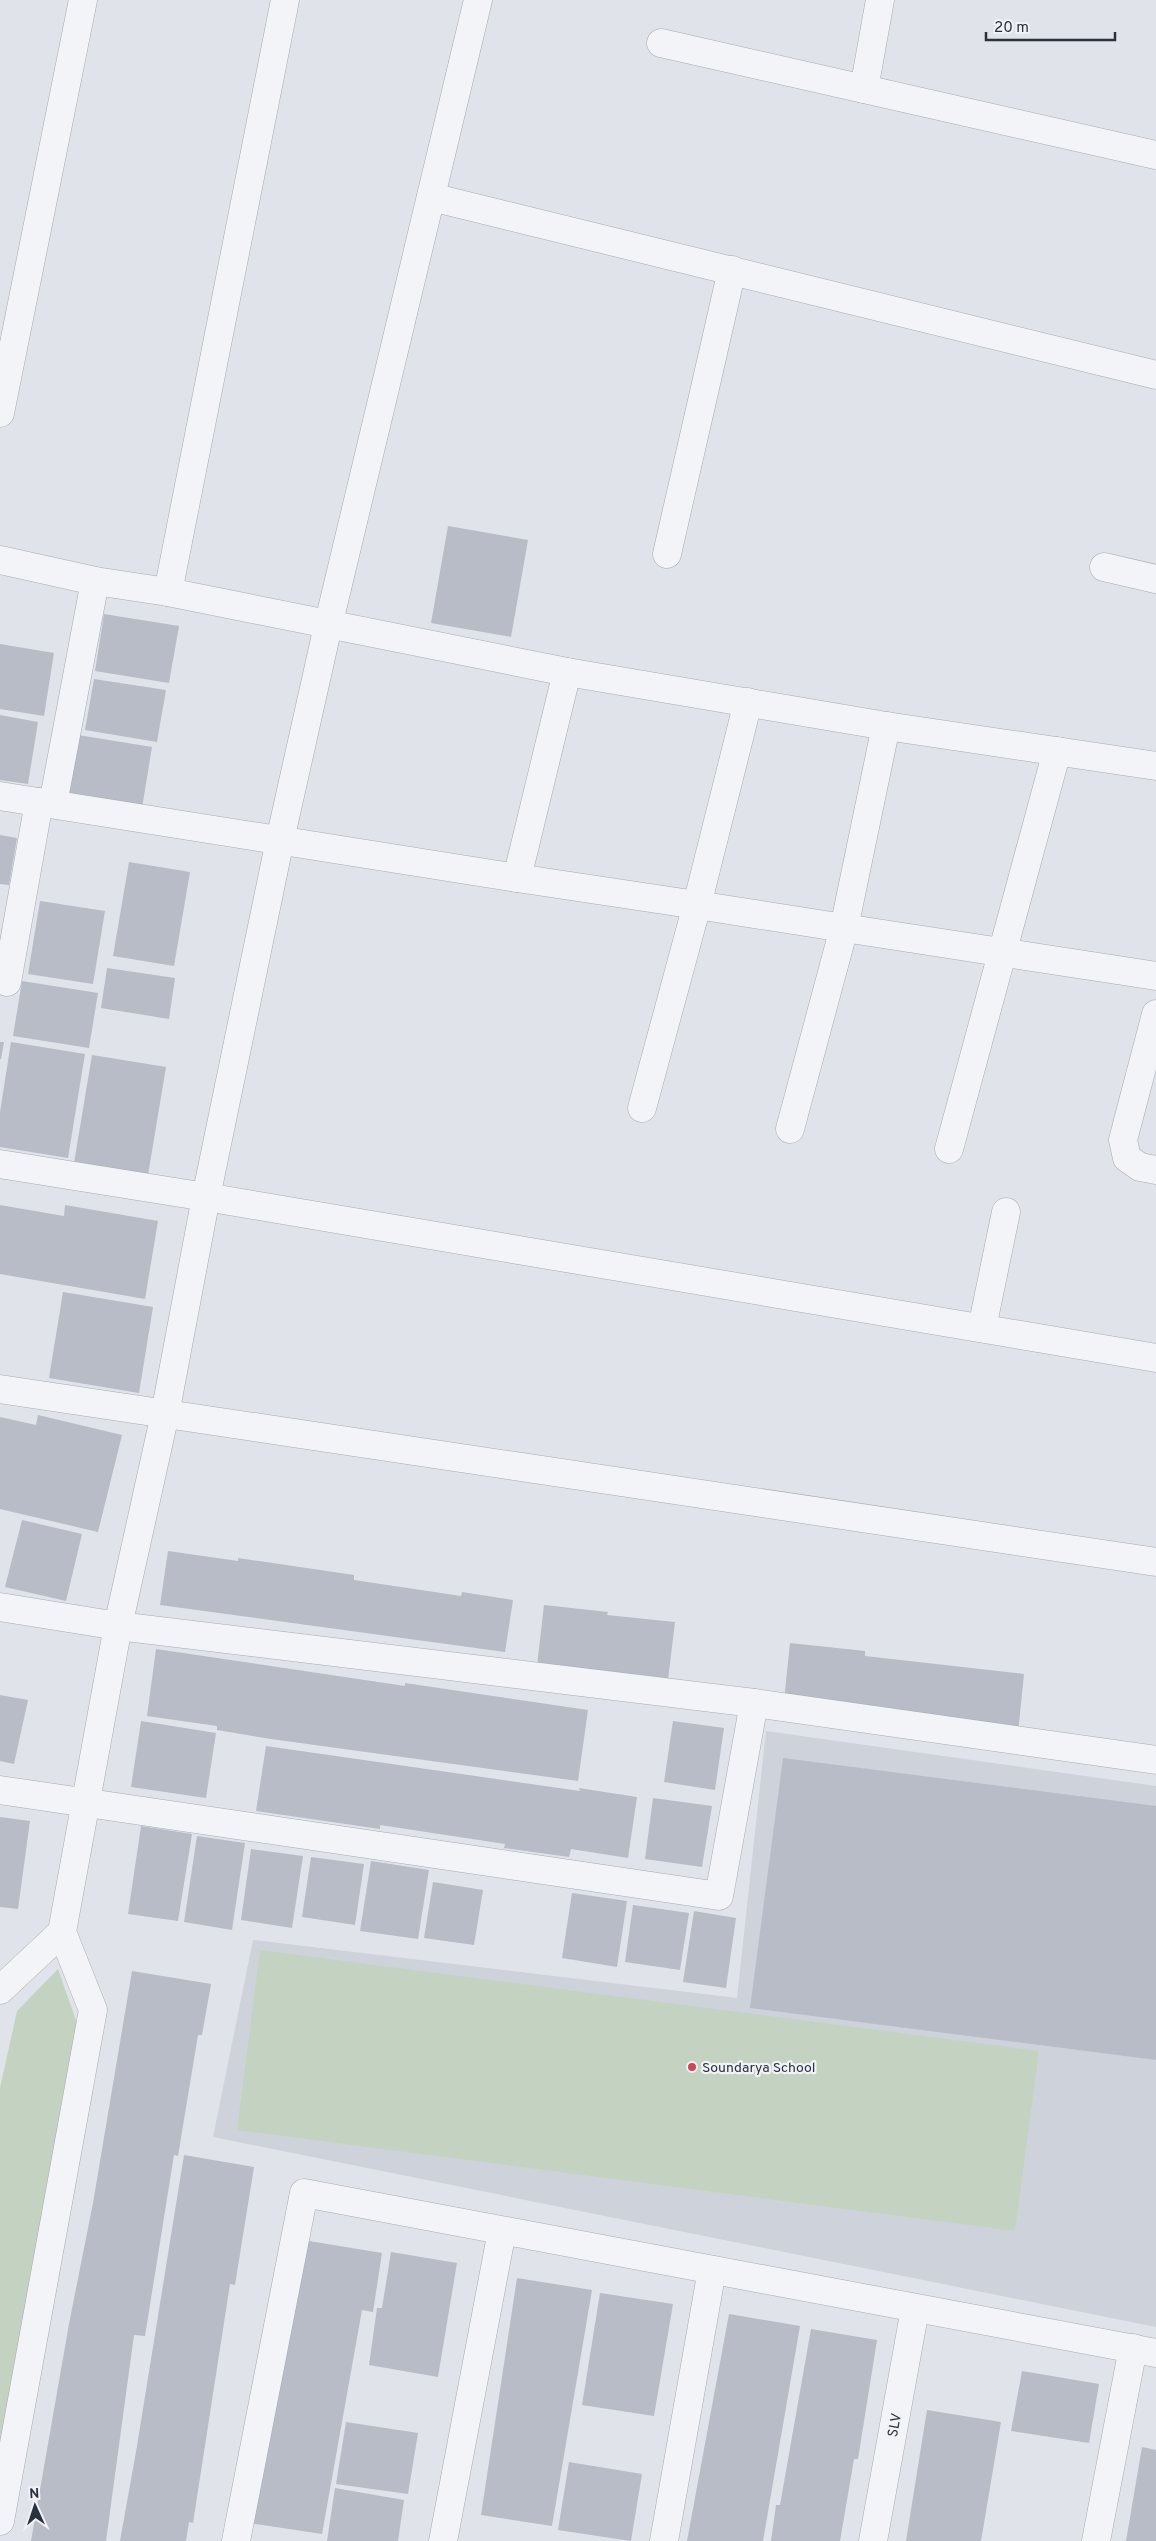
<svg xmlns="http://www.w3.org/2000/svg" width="1156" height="2541" viewBox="0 0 1156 2541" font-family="Overpass,sans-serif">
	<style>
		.built { fill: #ced2db }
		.green { fill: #c4d3c1 }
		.building { fill: #b7bcc6 }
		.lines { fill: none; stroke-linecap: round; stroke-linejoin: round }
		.minor-casing { stroke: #a5aab3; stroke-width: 29 }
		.minor { stroke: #f3f4f7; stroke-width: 28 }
		.poi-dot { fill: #cc4751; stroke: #f0f2f6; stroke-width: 2 }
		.labels { text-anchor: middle; stroke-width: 4.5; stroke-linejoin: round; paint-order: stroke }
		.poi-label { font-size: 14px; fill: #293040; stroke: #f0f2f6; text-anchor: start }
		.street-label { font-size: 14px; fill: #293040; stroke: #f0f2f6 }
	</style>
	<rect width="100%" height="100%" fill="#e0e3e9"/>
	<polygon class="built" points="766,1731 1156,1786 1156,2327 213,2137 253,1940 737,1998"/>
	<g class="green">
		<polygon points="260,1950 1039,2051 1015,2231 237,2130"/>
		<polygon points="58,1969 78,2026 0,2452 0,2088 17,2011"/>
	</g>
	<g class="building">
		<polygon points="448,526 528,540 511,637 431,623"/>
		<polygon points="104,614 179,626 169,683 95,671"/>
		<polygon points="0,644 54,653 44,716 0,709"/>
		<polygon points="94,679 166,690 157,742 85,730"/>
		<polygon points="0,715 38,722 28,784 0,780"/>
		<polygon points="78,735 152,747 142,808 68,796"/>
		<polygon points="0,835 17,838 9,885 0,884"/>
		<polygon points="129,862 190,872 174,966 113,956"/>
		<polygon points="40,901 105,911 93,984 28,974"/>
		<polygon points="107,968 175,978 169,1019 101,1008"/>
		<polygon points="22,981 98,993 89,1048 13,1036"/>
		<polygon points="0,1042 4,1042 1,1059 0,1059"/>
		<polygon points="11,1042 85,1054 68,1158 0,1147 0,1112"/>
		<polygon points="92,1055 166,1067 148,1175 74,1163"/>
		<polygon points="0,1205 64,1216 65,1205 158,1221 145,1299 0,1274"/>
		<polygon points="63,1292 153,1307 139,1393 49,1378"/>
		<polygon points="38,1415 122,1435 98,1532 0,1509 0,1417 36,1425"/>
		<polygon points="22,1520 82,1534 66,1601 5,1587"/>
		<polygon points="168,1551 238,1561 238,1558 354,1575 354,1580 461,1596 462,1592 513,1600 505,1652 160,1605"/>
		<polygon points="544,1605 608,1612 607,1615 675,1622 668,1680 537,1666"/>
		<polygon points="790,1643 865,1651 865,1656 1024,1674 1018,1733 784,1701"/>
		<polygon points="156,1649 405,1686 405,1683 588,1710 578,1781 271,1739 217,1730 217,1726 147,1716"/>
		<polygon points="0,1695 28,1700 14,1764 0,1761"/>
		<polygon points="141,1721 216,1733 206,1798 131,1787"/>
		<polygon points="673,1721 724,1728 715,1790 664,1782"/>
		<polygon points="266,1746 580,1791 579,1788 637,1797 628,1858 571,1849 569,1857 504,1848 505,1844 380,1825 380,1829 256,1811"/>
		<polygon points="783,1758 1156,1806 1156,2060 750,2008"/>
		<polygon points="653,1798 712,1806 702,1867 645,1859"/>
		<polygon points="0,1817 30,1821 18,1909 0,1907"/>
		<polygon points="141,1826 192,1834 178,1921 128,1914"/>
		<polygon points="197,1836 245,1843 232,1930 184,1922"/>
		<polygon points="251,1849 303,1856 292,1928 241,1920"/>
		<polygon points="311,1857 364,1864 355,1925 302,1917"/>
		<polygon points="371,1861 429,1870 418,1939 360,1931"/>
		<polygon points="433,1882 483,1890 474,1945 424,1938"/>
		<polygon points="572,1893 627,1901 617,1967 562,1958"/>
		<polygon points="633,1905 689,1913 680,1970 625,1962"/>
		<polygon points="694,1911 736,1918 726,1988 683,1982"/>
		<polygon points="132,1971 211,1984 202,2035 198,2035 178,2156 174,2155 145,2336 134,2335 106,2541 31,2541 69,2324 93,2203"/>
		<polygon points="184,2155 254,2167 235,2285 230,2284 193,2523 189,2522 186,2541 120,2541 137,2446"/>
		<polygon points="303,2240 382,2253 373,2312 362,2310 322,2534 249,2523"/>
		<polygon points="391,2252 457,2263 438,2377 369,2365 377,2308 382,2308"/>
		<polygon points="517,2278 592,2290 552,2526 481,2515"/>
		<polygon points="600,2293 673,2304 654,2416 582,2405"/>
		<polygon points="729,2314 800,2326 763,2541 687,2541"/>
		<polygon points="811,2329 877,2340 858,2459 854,2459 840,2541 771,2541 776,2505 780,2505"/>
		<polygon points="1022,2371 1099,2384 1089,2443 1011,2431"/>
		<polygon points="927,2410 1001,2422 981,2541 906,2541"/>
		<polygon points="346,2422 418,2433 408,2494 336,2484"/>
		<polygon points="1142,2447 1156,2450 1156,2541 1126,2541"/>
		<polygon points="569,2462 642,2474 631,2541 558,2530"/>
		<polygon points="335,2488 404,2500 398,2541 327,2541"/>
	</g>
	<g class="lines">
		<g class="minor-casing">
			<g id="minor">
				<polyline points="661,43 1156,155"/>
				<polyline points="864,89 880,0"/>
				<polyline points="431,197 1156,375"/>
				<polyline points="0,413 83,0"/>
				<polyline points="667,554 732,270"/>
				<polyline points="0,560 95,581 168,592 567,672 886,726 1156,766"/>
				<polyline points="1104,567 1156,579"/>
				<polyline points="168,592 285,0"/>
				<polyline points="0,796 517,878 567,672"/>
				<polyline points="53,804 95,581"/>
				<polyline points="517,878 697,905 748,702"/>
				<polyline points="7,982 39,802"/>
				<polyline points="1156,1014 1123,1140 1127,1158 1140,1167 1156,1170"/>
				<polyline points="642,1108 697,905 844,928 886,726"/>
				<polyline points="790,1129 844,928 1156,976"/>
				<polyline points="949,1149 1057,751"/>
				<polyline points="0,1164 206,1197 1156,1358"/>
				<polyline points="982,1328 1006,1212"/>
				<polyline points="0,1389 1156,1562"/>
				<polyline points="0,1607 118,1626 754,1703 1156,1760"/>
				<polyline points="0,1790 719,1896 754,1703"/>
				<polyline points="0,1990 62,1932"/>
				<polyline points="0,2521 93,2010 62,1932 118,1626 165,1414 206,1197 280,840 328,626 478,0"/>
				<polyline points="236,2541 304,2193 1156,2353"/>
				<polyline points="443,2541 502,2231"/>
				<polyline points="664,2541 712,2270"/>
				<polyline points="873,2541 915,2309"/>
				<polyline points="1096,2541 1133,2348"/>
			</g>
		</g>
		<use href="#minor" class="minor"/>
	</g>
	<circle class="poi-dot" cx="692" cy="2067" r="5"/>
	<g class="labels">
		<g class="poi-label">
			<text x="702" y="2072">Soundarya School</text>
		</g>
		<g class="street-label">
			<text transform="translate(894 2425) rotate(-80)" y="5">SLV</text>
		</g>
	</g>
	<g transform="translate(35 2506) rotate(357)" stroke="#f0f2f6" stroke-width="4" paint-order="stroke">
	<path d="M0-4L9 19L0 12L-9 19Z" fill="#293040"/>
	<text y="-8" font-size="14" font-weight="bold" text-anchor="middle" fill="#293040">N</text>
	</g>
	<path d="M986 32v8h129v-8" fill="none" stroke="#293040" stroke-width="2.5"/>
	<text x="994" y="32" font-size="15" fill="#293040" stroke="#f0f2f6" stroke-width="4" paint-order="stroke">20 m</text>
</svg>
